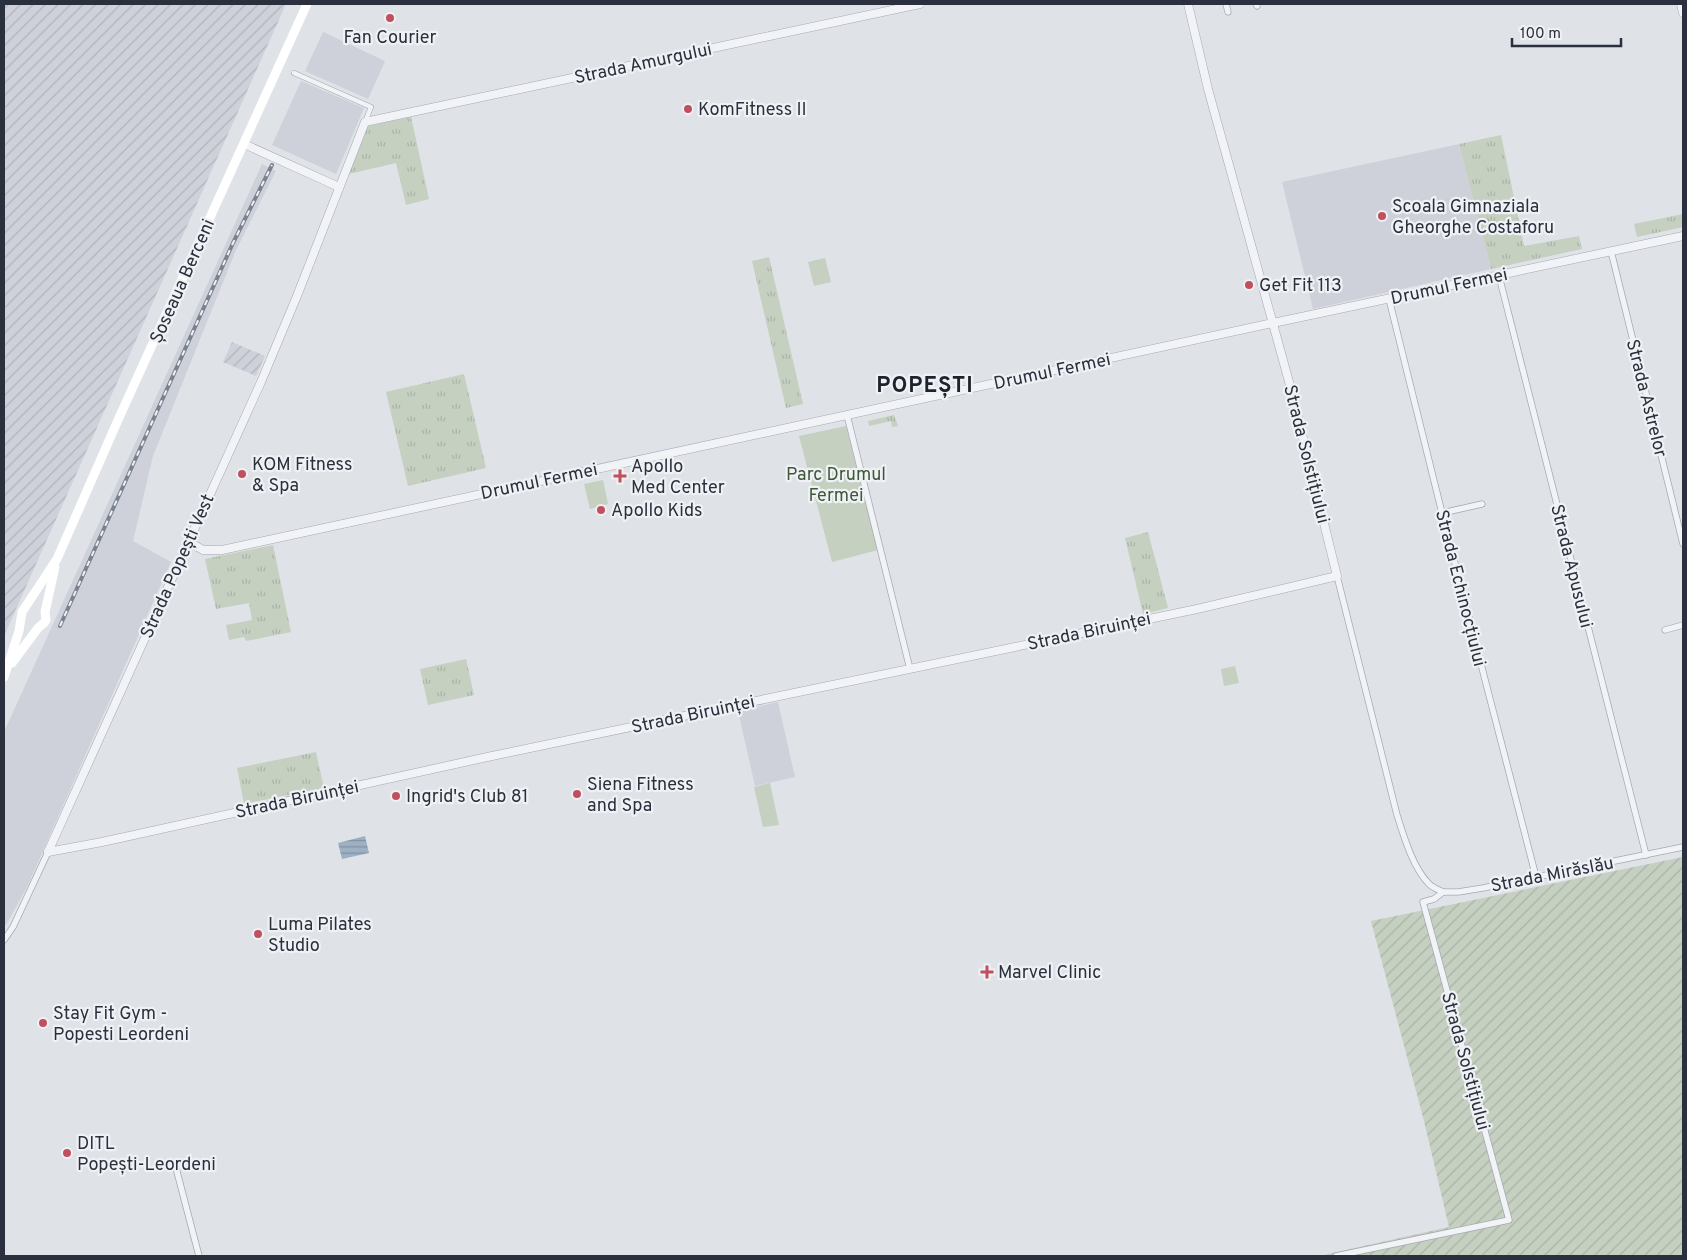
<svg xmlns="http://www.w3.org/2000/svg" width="1687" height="1260" viewBox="0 0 1687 1260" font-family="Overpass,sans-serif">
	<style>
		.built { fill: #ced1d9 }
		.industrial { fill: url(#industrial-furrows) }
		.grass { fill: url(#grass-tufts) }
		.park { fill: #c5d0c1 }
		.garden { fill: url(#garden-furrows) }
		.water { fill: url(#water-rules) }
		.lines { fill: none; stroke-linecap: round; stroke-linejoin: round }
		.pedestrian-casing { stroke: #a5a9b1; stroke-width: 5.5 }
		.minor-casing { stroke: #a5a9b1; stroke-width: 7 }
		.tertiary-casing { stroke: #a5a9b1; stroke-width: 9 }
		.pedestrian { stroke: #f2f3f6; stroke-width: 4.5 }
		.minor { stroke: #f2f3f6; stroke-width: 5.5 }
		.tertiary { stroke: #f2f3f6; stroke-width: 8 }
		.secondary { stroke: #fff; stroke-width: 9 }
		.rail-casing { stroke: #7a828f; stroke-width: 4 }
		.rail { stroke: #eff1f5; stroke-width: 2; stroke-dasharray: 5.5; stroke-linecap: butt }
		.poi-dot { fill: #c1505f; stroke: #eff1f5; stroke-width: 2 }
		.labels { text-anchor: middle; stroke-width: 4.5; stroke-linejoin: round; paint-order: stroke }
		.poi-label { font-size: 18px; fill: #2a303d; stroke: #eff1f5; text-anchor: start }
		.street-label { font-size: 18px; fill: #2a303d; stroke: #eff1f5 }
		.park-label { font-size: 18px; fill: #3e5738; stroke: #eff1f5 }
		.district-label { font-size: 22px; font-weight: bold; letter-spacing: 1px; fill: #1c222e; stroke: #eff1f5 }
	</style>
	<defs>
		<pattern id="industrial-furrows" width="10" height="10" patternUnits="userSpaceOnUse" patternTransform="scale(1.25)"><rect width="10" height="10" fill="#ced1d9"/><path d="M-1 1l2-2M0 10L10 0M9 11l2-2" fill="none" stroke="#b1b4bb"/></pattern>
		<pattern id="grass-tufts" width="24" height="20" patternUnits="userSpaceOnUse" patternTransform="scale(1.25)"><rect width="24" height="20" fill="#c5d0c1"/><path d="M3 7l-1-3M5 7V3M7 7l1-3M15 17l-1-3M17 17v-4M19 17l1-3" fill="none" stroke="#a9b3a7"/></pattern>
		<pattern id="garden-furrows" width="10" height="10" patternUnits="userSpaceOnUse" patternTransform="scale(1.25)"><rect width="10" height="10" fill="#c5d0c1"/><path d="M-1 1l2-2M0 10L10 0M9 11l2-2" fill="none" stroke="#a9b3a7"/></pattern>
		<pattern id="water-rules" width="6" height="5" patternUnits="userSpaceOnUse" patternTransform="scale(1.25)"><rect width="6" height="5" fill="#9eb0c4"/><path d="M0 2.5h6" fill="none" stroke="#8190a0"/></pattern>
	</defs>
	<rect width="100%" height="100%" fill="#dfe2e7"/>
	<g class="built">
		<polygon points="323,32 385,61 368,99 305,71"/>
		<polygon points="301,81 364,108 336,174 272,145"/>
		<polygon points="1459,144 1491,269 1313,309 1282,182"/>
		<polygon points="262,164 276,171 236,250 153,456 133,541 171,562 27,887 6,925 4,923 4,732"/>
		<polygon points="778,702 795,777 755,786 738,711"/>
	</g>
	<g class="industrial">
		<polygon points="4,4 286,4 4,636"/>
		<polygon points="232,342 265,356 256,376 223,362"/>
	</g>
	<g class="grass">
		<polygon points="411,117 429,199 406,205 396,163 349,174 368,126"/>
		<polygon points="1501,135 1524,246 1579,236 1582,249 1491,269 1459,144"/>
		<polygon points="1683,214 1683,227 1637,237 1634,224"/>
		<polygon points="769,257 803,404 786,408 752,261"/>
		<polygon points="464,374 486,468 408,486 386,392"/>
		<polygon points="894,415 898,426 892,427 891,421 869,426 868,421"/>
		<polygon points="1148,532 1168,608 1143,614 1125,538"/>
		<polygon points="273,545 291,632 246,641 244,637 229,640 226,625 252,620 249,603 216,609 205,559"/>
		<polygon points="466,659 474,695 428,705 420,669"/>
		<polygon points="316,752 324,788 244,804 237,768"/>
	</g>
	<g class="park">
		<polygon points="825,258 831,282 814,286 808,262"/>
		<polygon points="846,426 878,550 832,562 799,436"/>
		<polygon points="603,480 608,504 590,509 584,484"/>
		<polygon points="1235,666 1239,683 1224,686 1221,669"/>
		<polygon points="770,783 779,825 763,827 754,787"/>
	</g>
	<polygon class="garden" points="1683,857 1683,1256 1319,1256 1449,1227 1424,1121 1371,921"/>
	<polygon class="water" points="365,836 369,853 342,859 338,843"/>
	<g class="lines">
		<g class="pedestrian-casing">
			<polyline id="pedestrian" points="294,73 371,107 365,122"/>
		</g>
		<g class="minor-casing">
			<g id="minor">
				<polyline points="1226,4 1228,12"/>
				<polyline points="1256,4 1257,6"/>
				<polyline points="1611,251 1683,544"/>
				<polyline points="1499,276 1646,855"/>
				<polyline points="1389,299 1442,513 1536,877"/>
				<polyline points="847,415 910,669"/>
				<polyline points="1442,513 1482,504"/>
				<path d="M1337,576L1397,815C1404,837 1413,868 1429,884C1433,888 1439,890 1443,892"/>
				<polyline points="1665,630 1683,625"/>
				<polyline points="4,940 13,927 48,852"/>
				<polyline points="176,1168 199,1256"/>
				<polyline points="1336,1256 1509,1220 1423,902 1434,899 1443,892 1458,892 1483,888 1683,847"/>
			</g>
		</g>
		<g class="tertiary-casing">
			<g id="tertiary">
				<polyline points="1681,4 1683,13"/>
				<polyline points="244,144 339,187"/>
				<polyline points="189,542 203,550 222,550 1273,323 1683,236"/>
				<polyline points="48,852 102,842 492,756 1197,609 1337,576 1291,389 1208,89 1188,4"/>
				<polyline points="48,852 261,382 297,296 365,122 920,4"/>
			</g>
		</g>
		<use href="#pedestrian" class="pedestrian"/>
		<use href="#minor" class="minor"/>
		<use href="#tertiary" class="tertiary"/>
		<g class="secondary">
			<polyline points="12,663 38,628 44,623 46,620 45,612 55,567"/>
			<polyline points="4,677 19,631 22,612 57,559 118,420 307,4"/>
		</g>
		<g class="rail-casing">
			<polyline id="rail" points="60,626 233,243 272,165"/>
		</g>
		<use href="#rail" class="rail"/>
	</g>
	<g class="poi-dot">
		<circle cx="390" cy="18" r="5"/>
		<circle cx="688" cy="109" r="5"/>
		<circle cx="1382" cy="216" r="5"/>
		<circle cx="1249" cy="285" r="5"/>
		<circle cx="242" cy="474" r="5"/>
		<path d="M617.5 468.5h5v5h5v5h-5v5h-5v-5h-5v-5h5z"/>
		<circle cx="601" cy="510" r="5"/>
		<circle cx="577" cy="794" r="5"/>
		<circle cx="396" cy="796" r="5"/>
		<circle cx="258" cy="934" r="5"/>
		<path d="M984.5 964.5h5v5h5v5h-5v5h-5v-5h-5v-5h5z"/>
		<circle cx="43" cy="1023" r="5"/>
		<circle cx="67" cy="1153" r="5"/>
	</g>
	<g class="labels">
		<g class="poi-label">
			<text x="390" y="43" text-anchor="middle">Fan Courier</text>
			<text x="698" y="115">KomFitness II</text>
			<text x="1392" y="212">Scoala Gimnaziala<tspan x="1392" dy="21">Gheorghe Costaforu</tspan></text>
			<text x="1259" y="291">Get Fit 113</text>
			<text x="252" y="470">KOM Fitness<tspan x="252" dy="21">&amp; Spa</tspan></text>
			<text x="631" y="472">Apollo<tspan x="631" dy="21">Med Center</tspan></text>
			<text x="611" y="516">Apollo Kids</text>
			<text x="587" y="790">Siena Fitness<tspan x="587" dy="21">and Spa</tspan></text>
			<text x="406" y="802">Ingrid's Club 81</text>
			<text x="268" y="930">Luma Pilates<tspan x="268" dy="21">Studio</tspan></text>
			<text x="998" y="978">Marvel Clinic</text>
			<text x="53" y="1019">Stay Fit Gym -<tspan x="53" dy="21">Popesti Leordeni</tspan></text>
			<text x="77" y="1149">DITL<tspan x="77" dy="21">Popești-Leordeni</tspan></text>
		</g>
		<g class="street-label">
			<text transform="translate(643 63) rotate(-12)" y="6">Strada Amurgului</text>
			<text transform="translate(182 281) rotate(-66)" y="6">Șoseaua Berceni</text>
			<text transform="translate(1449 286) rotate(-12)" y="6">Drumul Fermei</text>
			<text transform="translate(1052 371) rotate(-12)" y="6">Drumul Fermei</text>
			<text transform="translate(1647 398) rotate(76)" y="6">Strada Astrelor</text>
			<text transform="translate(1307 454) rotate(76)" y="6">Strada Solstițiului</text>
			<text transform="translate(539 481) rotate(-12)" y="6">Drumul Fermei</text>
			<text transform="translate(177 566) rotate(-66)" y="6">Strada Popești Vest</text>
			<text transform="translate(1572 566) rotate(76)" y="6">Strada Apusului</text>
			<text transform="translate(1461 588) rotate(76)" y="6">Strada Echinocțiului</text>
			<text transform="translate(1089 631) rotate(-12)" y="6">Strada Biruinței</text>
			<text transform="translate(693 714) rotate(-12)" y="6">Strada Biruinței</text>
			<text transform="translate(297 799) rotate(-12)" y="6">Strada Biruinței</text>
			<text transform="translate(1552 874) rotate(-11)" y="6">Strada Mirăslău</text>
			<text transform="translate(1466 1061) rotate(75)" y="6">Strada Solstițiului</text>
		</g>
		<g class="park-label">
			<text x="836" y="480">Parc Drumul<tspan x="836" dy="21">Fermei</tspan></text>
		</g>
		<g class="district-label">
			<text x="925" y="392">POPEȘTI</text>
		</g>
	</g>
	<rect width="1687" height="1260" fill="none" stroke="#2a303d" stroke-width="10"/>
	<path d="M1512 38v8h109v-8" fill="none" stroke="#2a303d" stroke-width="2.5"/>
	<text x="1520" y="38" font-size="15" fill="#2a303d" stroke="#eff1f5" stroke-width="4" paint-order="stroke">100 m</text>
</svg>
